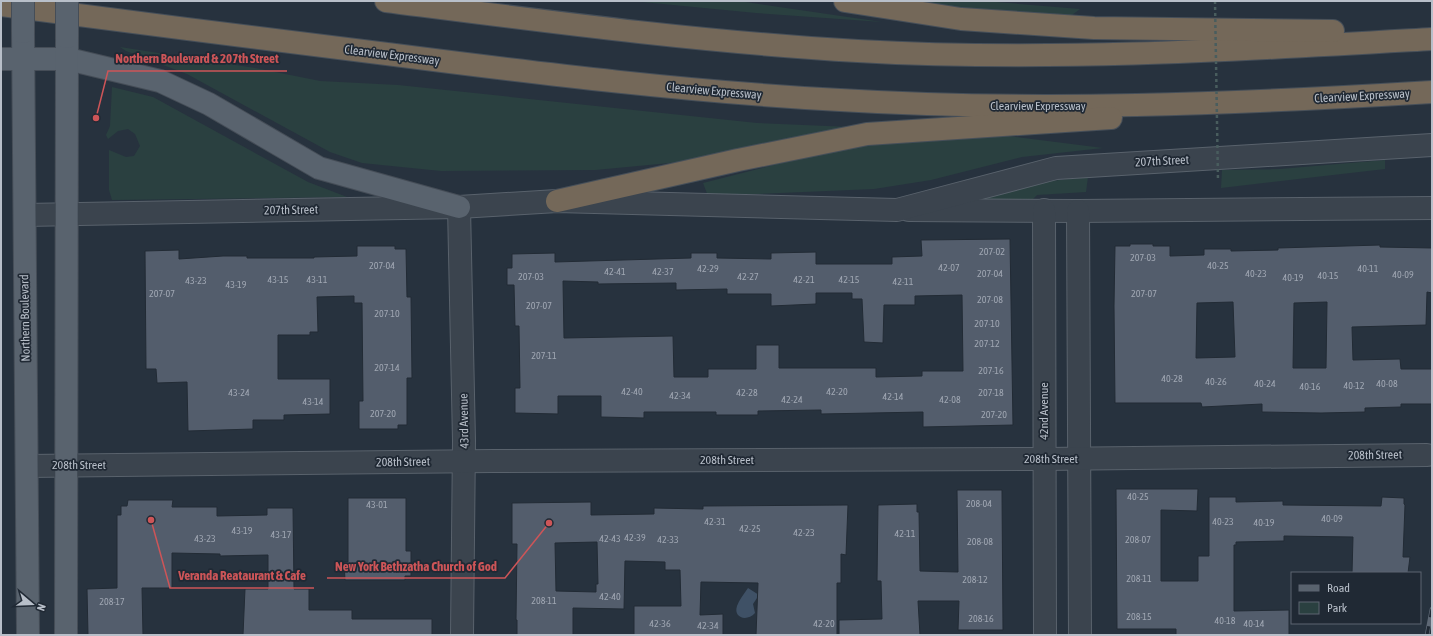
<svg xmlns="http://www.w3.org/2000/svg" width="1433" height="636" viewBox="0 0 1433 636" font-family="'Asap Condensed',sans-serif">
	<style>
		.green { fill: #2a4040 }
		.water { fill: #3f5166 }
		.building { fill: #535d6c; stroke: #222b35; fill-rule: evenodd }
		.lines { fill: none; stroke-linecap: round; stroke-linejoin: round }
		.minor-casing { stroke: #59626c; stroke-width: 24 }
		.tertiary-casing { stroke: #59626c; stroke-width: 24 }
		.primary-casing { stroke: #454d57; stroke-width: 24 }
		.motorway-casing { stroke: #464f59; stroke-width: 24 }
		.minor { stroke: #3b444e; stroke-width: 22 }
		.tertiary { stroke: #3b444e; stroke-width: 22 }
		.primary { stroke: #59636e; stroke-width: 22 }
		.motorway { stroke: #746859; stroke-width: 22 }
		.rail-casing { stroke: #5e6875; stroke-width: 4.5 }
		.rail { stroke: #202934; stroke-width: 3; stroke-dasharray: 9; stroke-linecap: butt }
		.primary-bridge-casing { stroke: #454d57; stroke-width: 24; stroke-linecap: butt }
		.path-bridge { stroke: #495d5e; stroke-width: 2.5; stroke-dasharray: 3 3; stroke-linecap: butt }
		.primary-bridge { stroke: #59636e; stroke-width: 22 }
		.labels { text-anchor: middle; stroke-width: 3.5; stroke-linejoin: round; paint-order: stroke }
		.number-label { font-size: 10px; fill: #9fa6b2 }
		.street-label { font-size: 12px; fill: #b8bfc9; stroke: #202934 }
		.leader { fill: none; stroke: #cd5558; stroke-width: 1.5 }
		.callout-dot { fill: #cd5558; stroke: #202934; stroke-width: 1.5 }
		.callout-label { font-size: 13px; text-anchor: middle; font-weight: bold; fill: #cd5558; stroke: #202934; stroke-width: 3.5; stroke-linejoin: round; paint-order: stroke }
	</style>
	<rect width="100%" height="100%" fill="#27323e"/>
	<g class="green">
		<polygon points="632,1 739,1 882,22 756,13"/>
		<polygon points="897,1 984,1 1080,9 1068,18 1007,14"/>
		<polygon points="120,47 255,68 320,81 398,85 757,123 851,127 723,158 595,170 441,171 362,163 330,152 187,74 126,51"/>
		<polygon points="112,87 153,97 308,182 347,197 112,200 109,190 109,150 126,157 134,156 140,146 135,134 128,129 118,131 108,139 106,135 110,126"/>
		<polygon points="1008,136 1103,148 1022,157 931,180 874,189 708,196 703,183 813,155 878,144"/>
		<polygon points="1385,160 1385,169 1221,188 1222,170 1280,169"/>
		<polygon points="1088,177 1086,192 1037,195 1030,202 968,203 976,197 1040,182"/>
	</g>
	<path class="water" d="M748,588L759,595L753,604L755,613C747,622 733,618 737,606C739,600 744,594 748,588Z"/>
	<g class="building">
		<path d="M1010,239L1013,425L923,427V412L821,414V410L758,411V415H716V412H644V418L601,417V396H558V414L515,413V388H520L519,326H515L514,285H507V268H512V254L555,253V262L691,258V253H717V258L771,259V253L816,252V264H892V257L922,256L921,240ZM563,281L598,282V284L676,283V290L727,289V294H771V306L816,304V293H852V299H862L864,342L883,343L884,305H915V296L962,295L963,371H922V376L876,377V368H779V345H756V369H708V377H674L673,336L564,338Z"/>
		<path d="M1130,244H1153V246H1170V256L1204,255V249H1231V251L1278,250V248L1380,245V247L1432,248V293L1427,292L1426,325L1352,327L1353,360L1400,359L1401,369H1432V404H1401V407L1365,408V412L1321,413L1262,412V404L1202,407L1201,403H1115L1114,306L1115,246H1130ZM1233,302L1235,357L1196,358L1197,303ZM1327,302L1326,368H1293L1294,303Z"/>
		<polygon points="357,246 395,246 395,249 406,249 407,297 411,297 412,378 407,378 407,425 398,425 398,429 359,429 359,401 363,401 362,303 354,303 354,296 317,297 318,332 310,332 310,335 278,335 278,379 330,379 330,414 284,415 284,420 253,420 253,429 188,431 187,382 157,383 156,369 146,369 145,251 179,250 179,259 223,256 247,256 247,258 314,258 314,257 357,256"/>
		<polygon points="1116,489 1198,489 1197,511 1161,510 1161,581 1198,581 1198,556 1209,556 1209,497 1236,497 1236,502 1283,501 1283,505 1381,506 1382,497 1404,498 1404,504 1405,505 1403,557 1410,557 1408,573 1352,573 1353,537 1284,536 1284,541 1236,542 1236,545 1234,545 1234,611 1289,610 1289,635 1176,635 1176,629 1117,629"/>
		<polygon points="957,490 1002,490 1003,630 958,630 959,601 918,601 920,635 839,635 839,620 882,619 881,581 877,581 878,505 917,504 917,512 919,512 920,571 958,572"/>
		<polygon points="348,498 406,498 406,551 411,551 411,576 405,576 405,580 345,580 344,562 348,562"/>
		<polygon points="128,500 173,500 172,507 217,507 217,516 267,515 267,508 293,508 294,589 309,589 309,610 352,610 352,619 432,619 432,635 243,635 245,589 268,589 268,555 220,556 220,554 172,553 172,588 142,588 143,635 88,635 87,589 117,588 117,515 121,515 121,506 127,506"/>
		<path d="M591,502V515L654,514V508L703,509V506L848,505L846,555L841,554V583H837V635H756L758,583L701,582L700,615L723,614V635H634V606H681L680,570H665V562L625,561L624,609L573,608V635H517V620H516L517,544H512V503ZM597,542L598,584H596V592L556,591L555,543Z"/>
	</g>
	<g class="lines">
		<g class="minor-casing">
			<g id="minor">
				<polyline points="909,210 1078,211 1432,208"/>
				<polyline points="1044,210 1045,635"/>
				<polyline points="1078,211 1080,635"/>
				<polyline points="25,215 459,207 464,441 462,635"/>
				<polyline points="27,466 492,461 1044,459 1427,455"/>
			</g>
		</g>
		<g class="tertiary-casing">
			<polyline id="tertiary" points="459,207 557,201 897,210 1056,168 1432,145"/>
		</g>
		<g class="primary-casing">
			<g id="primary">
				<polyline points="23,32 28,635"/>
				<polyline points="1,59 68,59 160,81 209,104 319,168 459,207"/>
				<polyline points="66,635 67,37"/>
			</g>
		</g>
		<g class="motorway-casing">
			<g id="motorway">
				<path d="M386,1C543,21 700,42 858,51C1049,62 1241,50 1432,39"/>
				<polyline points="845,1 961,19 1094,28 1333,31"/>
				<path d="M1,5C132,22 264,39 395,55C543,74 691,92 840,100C1037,112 1235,104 1432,92"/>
				<polyline points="557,201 738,160 867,134 1111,118"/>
			</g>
		</g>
		<use href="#minor" class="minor"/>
		<use href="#tertiary" class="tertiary"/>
		<use href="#primary" class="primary"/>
		<use href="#motorway" class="motorway"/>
		<g class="rail-casing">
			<polyline id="rail" points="1427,635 1432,609"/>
		</g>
		<use href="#rail" class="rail"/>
		<g class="primary-bridge-casing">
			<g id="primary-bridge">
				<polyline points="23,1 23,32"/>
				<polyline points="67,1 67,37"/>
			</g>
		</g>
		<polyline class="path-bridge" points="1215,1 1218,181"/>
		<use href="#primary-bridge" class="primary-bridge"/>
	</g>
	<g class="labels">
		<g class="number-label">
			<text x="992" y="255">207-02</text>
			<text x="1143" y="261">207-03</text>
			<text x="382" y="269">207-04</text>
			<text x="1218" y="269">40-25</text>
			<text x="949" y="271">42-07</text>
			<text x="708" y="272">42-29</text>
			<text x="1368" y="272">40-11</text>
			<text x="615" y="275">42-41</text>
			<text x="663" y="275">42-37</text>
			<text x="990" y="277">207-04</text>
			<text x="1256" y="277">40-23</text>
			<text x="1403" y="278">40-09</text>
			<text x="1328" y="279">40-15</text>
			<text x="531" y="280">207-03</text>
			<text x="748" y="280">42-27</text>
			<text x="1293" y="281">40-19</text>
			<text x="278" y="283">43-15</text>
			<text x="317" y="283">43-11</text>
			<text x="804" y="283">42-21</text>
			<text x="849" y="283">42-15</text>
			<text x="196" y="284">43-23</text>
			<text x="903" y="285">42-11</text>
			<text x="236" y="288">43-19</text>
			<text x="162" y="297">207-07</text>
			<text x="1144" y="297">207-07</text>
			<text x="990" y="303">207-08</text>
			<text x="539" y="309">207-07</text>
			<text x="387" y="317">207-10</text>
			<text x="987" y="327">207-10</text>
			<text x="987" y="347">207-12</text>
			<text x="544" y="359">207-11</text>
			<text x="387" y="371">207-14</text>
			<text x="991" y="374">207-16</text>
			<text x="1172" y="382">40-28</text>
			<text x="1216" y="385">40-26</text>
			<text x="1265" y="387">40-24</text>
			<text x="1387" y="387">40-08</text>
			<text x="1354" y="389">40-12</text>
			<text x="1310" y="390">40-16</text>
			<text x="632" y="395">42-40</text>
			<text x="837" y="395">42-20</text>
			<text x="239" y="396">43-24</text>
			<text x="747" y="396">42-28</text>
			<text x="991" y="396">207-18</text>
			<text x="680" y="399">42-34</text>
			<text x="893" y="400">42-14</text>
			<text x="792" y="403">42-24</text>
			<text x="950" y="403">42-08</text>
			<text x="313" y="405">43-14</text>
			<text x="383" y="417">207-20</text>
			<text x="994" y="418">207-20</text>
			<text x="1138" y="500">40-25</text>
			<text x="979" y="507">208-04</text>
			<text x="377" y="508">43-01</text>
			<text x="1332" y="522">40-09</text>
			<text x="715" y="525">42-31</text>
			<text x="1223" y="525">40-23</text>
			<text x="1264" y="526">40-19</text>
			<text x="750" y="532">42-25</text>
			<text x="242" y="534">43-19</text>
			<text x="804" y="536">42-23</text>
			<text x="905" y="537">42-11</text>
			<text x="281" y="538">43-17</text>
			<text x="635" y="541">42-39</text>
			<text x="205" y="542">43-23</text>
			<text x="610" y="542">42-43</text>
			<text x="668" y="543">42-33</text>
			<text x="1138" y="543">208-07</text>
			<text x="980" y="545">208-08</text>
			<text x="1139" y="582">208-11</text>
			<text x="975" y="583">208-12</text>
			<text x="610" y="600">42-40</text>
			<text x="544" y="604">208-11</text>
			<text x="112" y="605">208-17</text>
			<text x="1139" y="620">208-15</text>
			<text x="981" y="622">208-16</text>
			<text x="1225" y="624">40-18</text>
			<text x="660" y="627">42-36</text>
			<text x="824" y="627">42-20</text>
			<text x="1254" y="627">40-14</text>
			<text x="708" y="629">42-34</text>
		</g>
		<g class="street-label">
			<text transform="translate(392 55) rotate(7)" y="4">Clearview Expressway</text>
			<text transform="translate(714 91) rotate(5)" y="4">Clearview Expressway</text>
			<text transform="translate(1362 96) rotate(-3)" y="4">Clearview Expressway</text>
			<text x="1038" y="110">Clearview Expressway</text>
			<text transform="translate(1162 161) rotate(-3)" y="4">207th Street</text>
			<text transform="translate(291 210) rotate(-1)" y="4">207th Street</text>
			<text transform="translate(25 318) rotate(-91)" y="4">Northern Boulevard</text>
			<text transform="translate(1044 411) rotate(-90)" y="4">42nd Avenue</text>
			<text transform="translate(464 421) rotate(-91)" y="4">43rd Avenue</text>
			<text transform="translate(1375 455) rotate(-1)" y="4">208th Street</text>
			<text x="1051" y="463">208th Street</text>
			<text x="727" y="464">208th Street</text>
			<text transform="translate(403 462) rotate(-1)" y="4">208th Street</text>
			<text x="79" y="469">208th Street</text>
		</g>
	</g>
	<path class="leader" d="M96 118L108 71H287M549 523L505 578H327M151 520L170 588H314"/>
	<g class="callout-dot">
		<circle cx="96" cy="118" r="4"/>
		<circle cx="549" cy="523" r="4"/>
		<circle cx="151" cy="520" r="4"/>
	</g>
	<g class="callout-label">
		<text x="197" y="63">Northern Boulevard &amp; 207th Street</text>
		<text x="416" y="571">New York Bethzatha Church of God</text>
		<text x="242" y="580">Veranda Reataurant &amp; Cafe</text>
	</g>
	<rect width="1433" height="636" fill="none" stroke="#b8bfc9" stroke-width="4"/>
	<rect x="1291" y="572" width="130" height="52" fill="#202934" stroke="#5d6570"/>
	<rect x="1299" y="585" width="20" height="6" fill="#59636e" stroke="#5d6570"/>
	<text x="1327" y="592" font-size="12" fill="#b8bfc9">Road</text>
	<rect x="1299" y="602" width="20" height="12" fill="#2a4040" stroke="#5d6570"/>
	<text x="1327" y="612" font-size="12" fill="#b8bfc9">Park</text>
	<g transform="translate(32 604) rotate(109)" stroke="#202934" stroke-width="3" paint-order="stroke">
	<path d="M0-3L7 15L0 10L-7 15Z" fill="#b8bfc9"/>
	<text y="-6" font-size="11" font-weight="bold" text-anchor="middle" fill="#b8bfc9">N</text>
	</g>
</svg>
